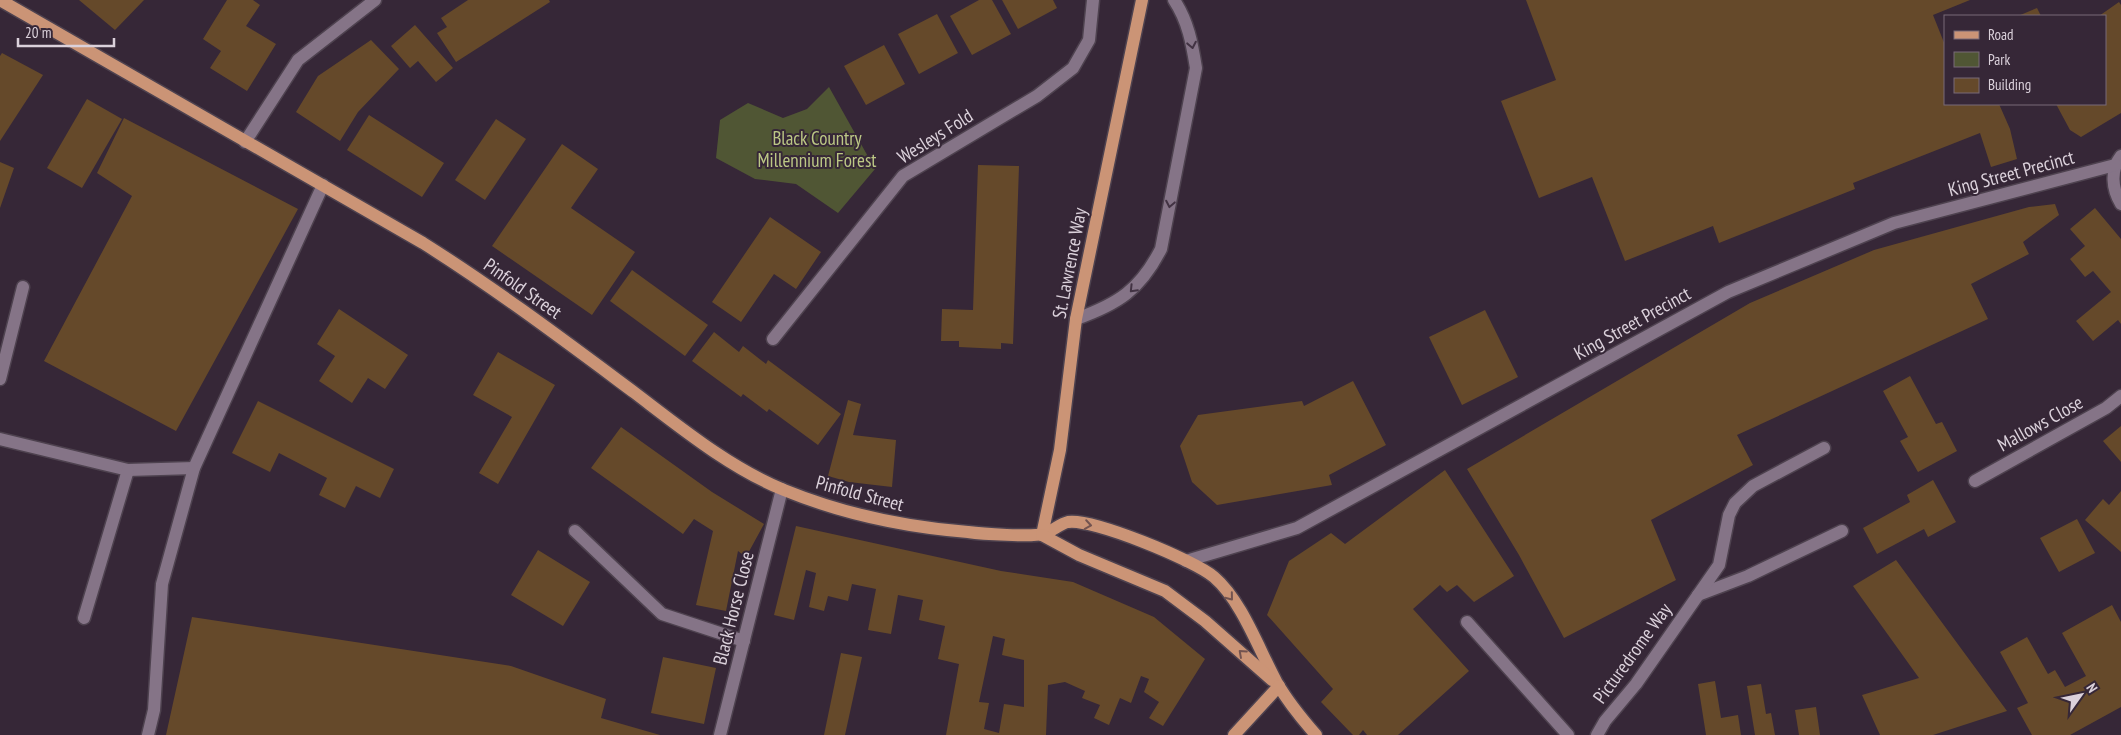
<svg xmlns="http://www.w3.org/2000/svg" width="2121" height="735" viewBox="0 0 2121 735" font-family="'PT Sans Narrow',sans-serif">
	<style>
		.green { fill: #505634 }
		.building { fill: #65492a; fill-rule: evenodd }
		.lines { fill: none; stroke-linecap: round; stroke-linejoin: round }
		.minor-casing { stroke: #4e424f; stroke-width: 15 }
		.major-casing { stroke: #4e424f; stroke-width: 15 }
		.minor { stroke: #857487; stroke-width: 12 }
		.major { stroke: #cb9476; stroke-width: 12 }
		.oneway { stroke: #423343 }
		.oneway2 { stroke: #725350 }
		.labels { text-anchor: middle; stroke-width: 4; stroke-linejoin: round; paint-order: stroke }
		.street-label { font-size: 19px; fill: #dbd1db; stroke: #362737 }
		.park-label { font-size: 19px; fill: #bcc885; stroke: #362737 }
	</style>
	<rect width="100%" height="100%" fill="#362737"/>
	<polygon class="green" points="829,87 875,169 838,213 796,184 755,179 716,158 720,120 748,103 783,118 807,109"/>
	<g class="building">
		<polygon points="79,0 144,0 115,30"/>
		<polygon points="227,0 253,0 260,5 246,26 276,44 247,91 210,68 221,51 203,39"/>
		<polygon points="468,0 549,0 550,2 456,62 437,33 447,27 441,18"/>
		<polygon points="979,0 992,0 1011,34 972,55 950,16"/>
		<polygon points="1002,0 1053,0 1057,8 1018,29"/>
		<polygon points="1526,0 1970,0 1933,15 1945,45 1945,104 1999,104 2010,129 2017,159 1991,167 1980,133 1853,183 1855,189 1719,243 1713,226 1625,261 1592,177 1539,198 1501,101 1556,80"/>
		<polygon points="2119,2 2121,5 2121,113 2081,137 2070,130 2056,104 2105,104 2105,16 2099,16"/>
		<polygon points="2037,8 2041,16 2018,16"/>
		<polygon points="937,14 958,53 919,74 898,34"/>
		<polygon points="415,25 453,68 436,82 418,61 410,68 391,46"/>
		<polygon points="371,40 399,69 358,112 340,141 296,112 318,76"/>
		<polygon points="884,45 905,84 866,105 844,66"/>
		<polygon points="2,53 43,75 0,141 0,56"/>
		<polygon points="87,99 122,119 82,188 47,168"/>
		<polygon points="369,115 444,163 422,197 347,150"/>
		<polygon points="124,118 298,209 176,431 44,361 132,196 97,173"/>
		<polygon points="496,119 526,139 485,200 455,180"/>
		<polygon points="562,144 598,169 571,208 635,252 592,315 492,246"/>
		<polygon points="0,162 14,168 0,208"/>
		<polygon points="978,165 1019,166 1013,344 1001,343 1001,349 959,347 959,341 941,341 942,309 973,310"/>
		<polygon points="2055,204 2059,215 2023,242 2029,254 1971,284 1988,319 1737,435 1753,465 1651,520 1676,580 1564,638 1519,555 1467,469 1750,303 1874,250 2029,207"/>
		<polygon points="2095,208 2121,239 2121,324 2118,320 2093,341 2076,321 2111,292 2093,271 2085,277 2070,259 2085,246 2070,229"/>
		<polygon points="770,217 821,252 796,289 774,274 741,322 712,302"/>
		<polygon points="632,270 708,325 685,356 610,301"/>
		<polygon points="339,309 408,355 385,389 368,378 352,403 319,381 335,356 317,344"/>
		<polygon points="1485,310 1518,377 1462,405 1429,337"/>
		<polygon points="714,332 739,352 743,346 766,364 768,360 841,414 818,445 769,409 767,412 743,394 741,397 692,361"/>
		<polygon points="498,352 555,385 498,484 479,473 512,417 473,395"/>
		<polygon points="1910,376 1936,424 1942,422 1957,451 1918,472 1900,441 1908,437 1883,391"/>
		<polygon points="1353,381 1386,445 1329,475 1332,485 1217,505 1192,482 1180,446 1198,415 1302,401 1304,406"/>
		<polygon points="848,400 861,404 853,435 896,440 892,487 849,482 828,476"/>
		<polygon points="258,401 394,469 380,498 356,486 345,508 319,495 327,478 279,453 270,472 232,453"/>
		<polygon points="2121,426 2121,462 2103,441"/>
		<polygon points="621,427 712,492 764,524 746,557 738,551 726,611 696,605 713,531 694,519 683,534 591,468"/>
		<polygon points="1445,470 1514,576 1474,602 1457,585 1447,592 1440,585 1413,609 1469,671 1398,735 1367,735 1363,730 1359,735 1353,735 1321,702 1333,689 1267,615 1289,561 1331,533 1345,544"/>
		<polygon points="1933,480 1956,522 1928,537 1924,529 1877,554 1863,528 1910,502 1907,495"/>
		<polygon points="2121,491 2121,552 2085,520 2103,499 2109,505"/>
		<polygon points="2077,519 2095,553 2059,572 2040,538"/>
		<path d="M796,526L1001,571L1073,582L1154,617L1205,659L1163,726L1149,718L1159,702L1144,692L1149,679L1141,676L1131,703L1120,698L1109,725L1094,718L1100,705L1082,698L1085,691L1065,682L1048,685L1046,735H946L959,664L938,659L945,626L919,620L923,600L898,595L891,634L868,630L876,589L852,584L848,601L828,596L824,611L809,607L816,573L806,570L794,620L774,615ZM993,636L1005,639L1002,655L1024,660V707L1004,704L999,733L984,729L989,703L979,702Z"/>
		<polygon points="538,550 590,582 563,626 511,595"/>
		<polygon points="1896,560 2007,711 1933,735 1880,735 1862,695 1919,678 1853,586"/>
		<polygon points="2112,605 2121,622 2121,707 2070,735 2032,735 2017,708 2028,703 2000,652 2027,637 2048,674 2055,670 2065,687 2086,676 2062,633"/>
		<polygon points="192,617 511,666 606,699 601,718 660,735 166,735"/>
		<polygon points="841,653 862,657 845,735 824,735"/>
		<polygon points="663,657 716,668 704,724 651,713"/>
		<polygon points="1715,681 1721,718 1738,715 1741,735 1706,735 1698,684"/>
		<polygon points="1761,684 1766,714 1771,713 1775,735 1755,735 1747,686"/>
		<polygon points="1816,707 1820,735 1799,735 1795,710"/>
	</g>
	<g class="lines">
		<g class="minor-casing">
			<g id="minor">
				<polyline points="245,142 298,60 375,0"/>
				<path d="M2121,156C2110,170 2112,189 2121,204"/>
				<path d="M1076,319C1118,304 1140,290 1161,249L1196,68C1192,43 1188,21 1174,0"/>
				<polyline points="773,339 903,176 1037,96 1073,68 1089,40 1093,0"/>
				<polyline points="0,379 23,287"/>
				<polyline points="0,439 128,470 194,468"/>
				<polyline points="1975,481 2106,408 2121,396"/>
				<polyline points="575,531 662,614 744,641"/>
				<polyline points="1186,561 1297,528 1728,292 1894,223 2115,165"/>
				<polyline points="1698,595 1748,576 1842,531"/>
				<polyline points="84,618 128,470"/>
				<polyline points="1467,622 1568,735"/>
				<polyline points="148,735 154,710 162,584 194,468 323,185"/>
				<polyline points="720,735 782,489"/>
				<polyline points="1597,735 1605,721 1636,684 1719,565 1729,515 1735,503 1753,486 1824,448"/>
			</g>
		</g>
		<g class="major-casing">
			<g id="major">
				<path d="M0,0L423,243C496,289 565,341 635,393C681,428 730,468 784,490C843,514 904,527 968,532C982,534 1032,537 1043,534C1052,532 1059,524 1068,522C1092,518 1194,560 1214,577C1242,601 1259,650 1277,683C1288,702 1302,719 1316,735"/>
				<polyline points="1042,535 1060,450 1076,319 1142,0"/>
				<polyline points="1042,535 1079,555 1165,591 1205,621 1272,680"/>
				<polyline points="1234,735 1279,686"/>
			</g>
		</g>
		<use href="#minor" class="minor"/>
		<use href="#major" class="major"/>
	</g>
	<defs><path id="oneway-chevron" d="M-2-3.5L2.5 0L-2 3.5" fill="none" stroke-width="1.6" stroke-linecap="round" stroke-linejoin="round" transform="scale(1.25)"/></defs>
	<g class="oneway">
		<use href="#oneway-chevron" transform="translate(1192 45) rotate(79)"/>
		<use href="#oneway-chevron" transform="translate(1170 204) rotate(101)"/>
		<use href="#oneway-chevron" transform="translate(1133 289) rotate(134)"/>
	</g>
	<g class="oneway2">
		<use href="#oneway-chevron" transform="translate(1088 525) rotate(9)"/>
		<use href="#oneway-chevron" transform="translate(1230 597) rotate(51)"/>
		<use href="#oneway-chevron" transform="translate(1242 653) rotate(-138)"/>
	</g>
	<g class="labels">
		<g class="street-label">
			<text transform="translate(935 136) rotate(-32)" y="7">Wesleys Fold</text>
			<text transform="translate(2011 173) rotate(-15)" y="7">King Street Precinct</text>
			<text transform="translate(1069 263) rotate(-79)" y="7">St. Lawrence Way</text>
			<text transform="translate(523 288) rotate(35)" y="7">Pinfold Street</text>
			<text transform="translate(1632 323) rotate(-29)" y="7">King Street Precinct</text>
			<text transform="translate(2040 423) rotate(-29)" y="7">Mallows Close</text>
			<text transform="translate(860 493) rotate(15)" y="7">Pinfold Street</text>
			<text transform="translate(733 608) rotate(-76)" y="7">Black Horse Close</text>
			<text transform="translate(1632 653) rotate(-54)" y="7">Picturedrome Way</text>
		</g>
		<g class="park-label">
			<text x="817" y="145">Black Country<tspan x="817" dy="22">Millennium Forest</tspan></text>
		</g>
	</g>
	<rect x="1944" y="15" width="162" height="90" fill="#362737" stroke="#786b79"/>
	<rect x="1954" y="31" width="25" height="8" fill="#cb9476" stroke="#786b79"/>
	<text x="1988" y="40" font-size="15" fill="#dbd1db">Road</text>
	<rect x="1954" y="52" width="25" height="15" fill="#505634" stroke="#786b79"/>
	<text x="1988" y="65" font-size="15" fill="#dbd1db">Park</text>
	<rect x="1954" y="78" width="25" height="15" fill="#65492a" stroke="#786b79"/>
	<text x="1988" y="90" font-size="15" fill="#dbd1db">Building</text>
	<g transform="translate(2081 695) rotate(57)" stroke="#362737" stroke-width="4" paint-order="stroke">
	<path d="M0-4L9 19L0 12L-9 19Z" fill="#dbd1db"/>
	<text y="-8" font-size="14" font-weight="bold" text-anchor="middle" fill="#dbd1db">N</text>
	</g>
	<path d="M18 38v8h96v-8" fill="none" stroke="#dbd1db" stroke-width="2.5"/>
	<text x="25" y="38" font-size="15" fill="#dbd1db" stroke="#362737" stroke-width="4" paint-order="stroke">20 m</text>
</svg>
